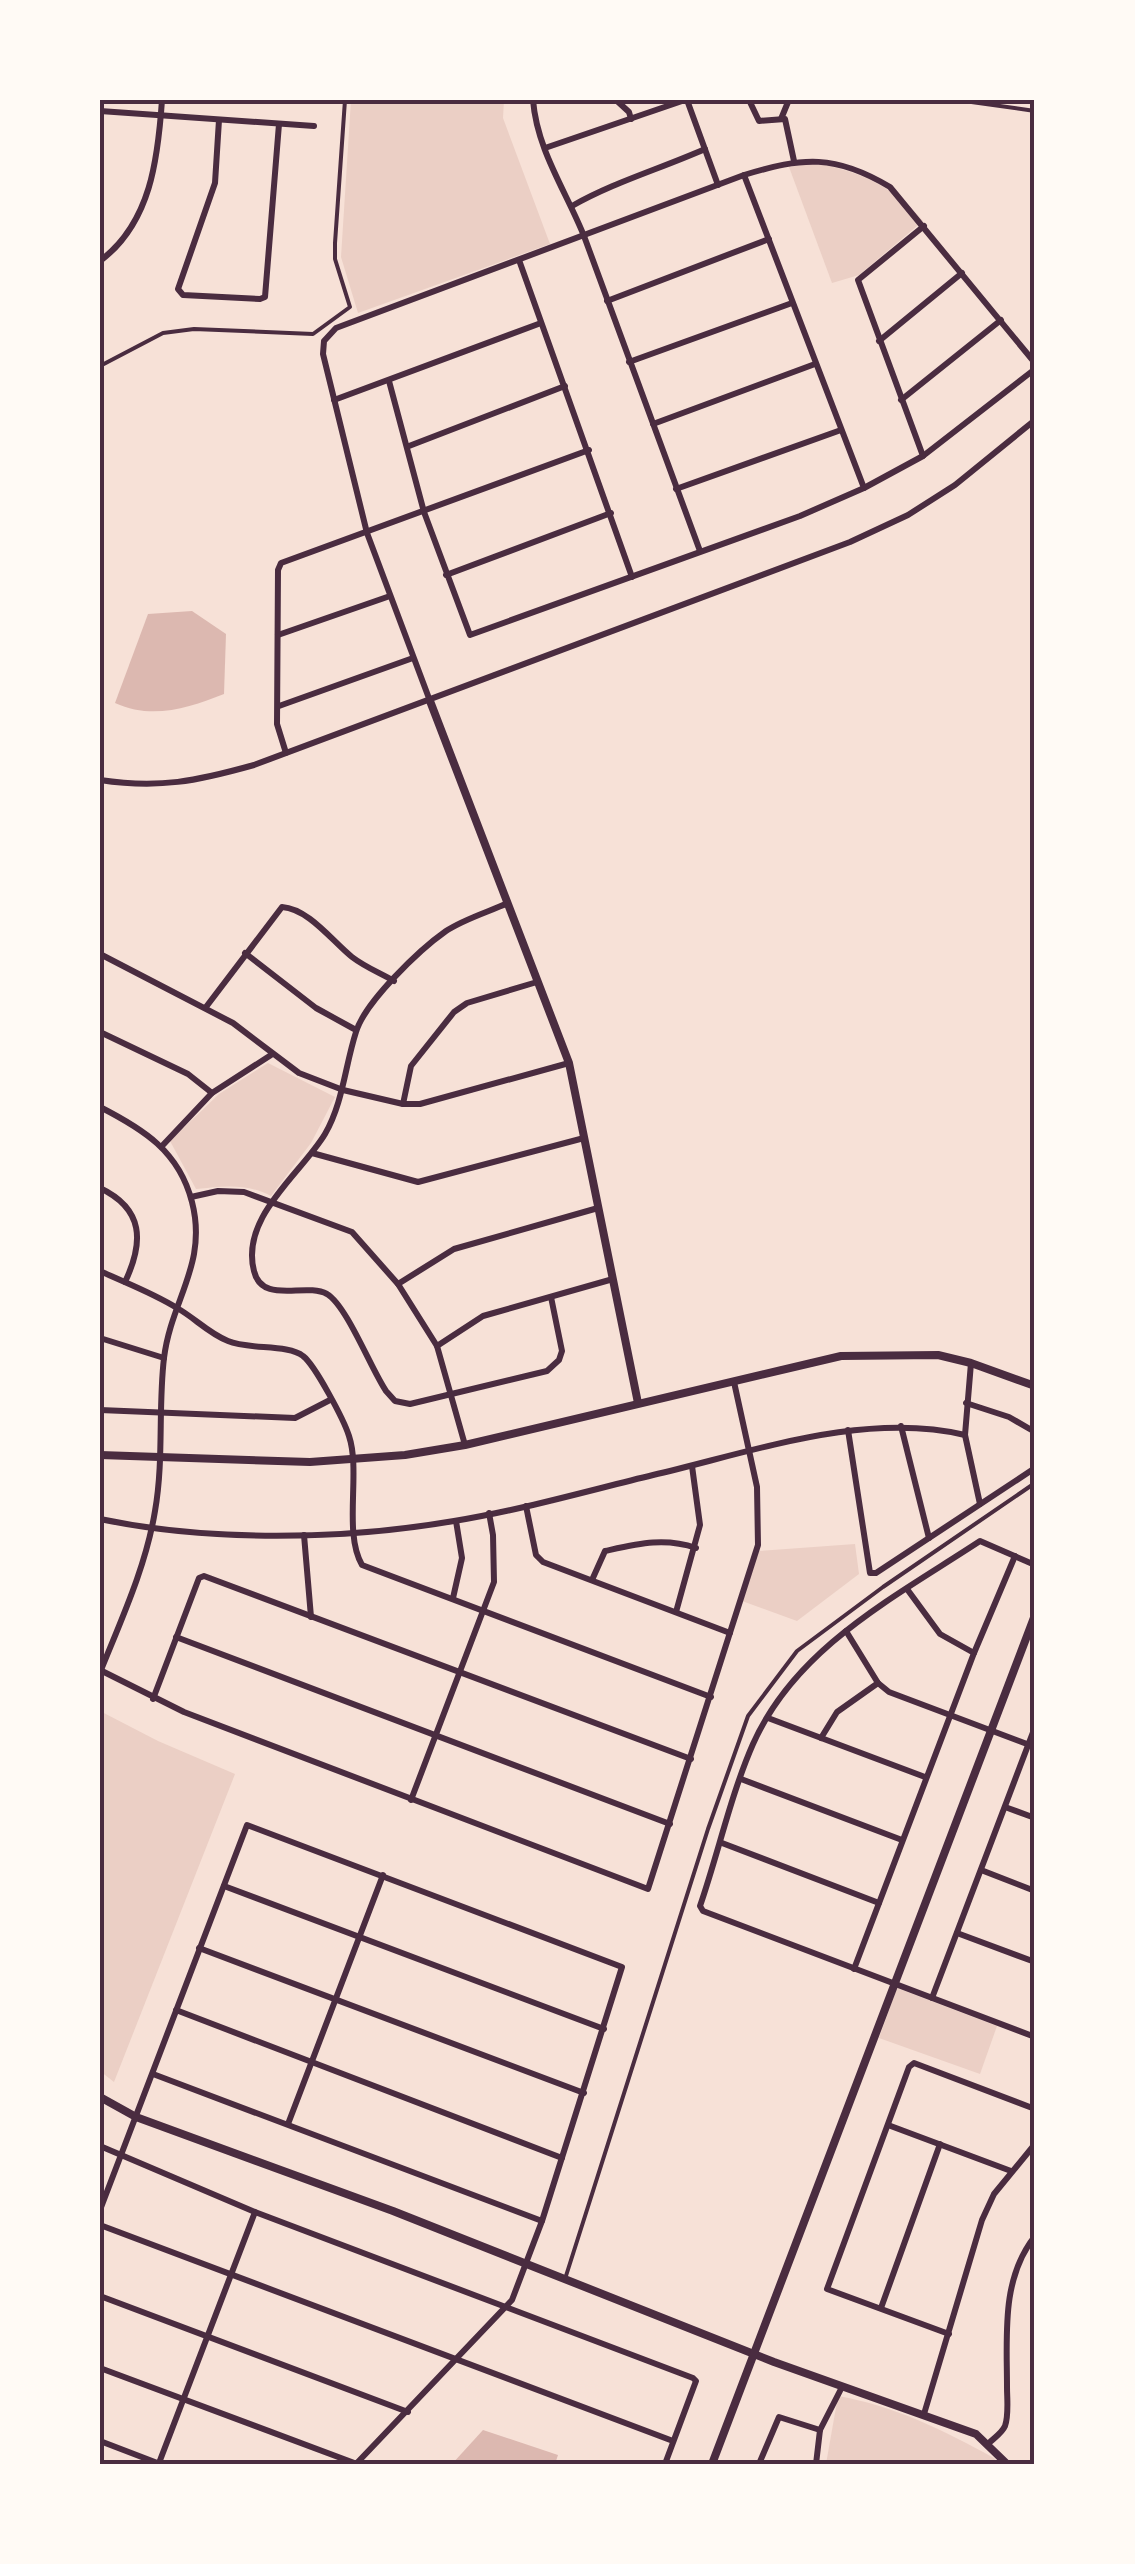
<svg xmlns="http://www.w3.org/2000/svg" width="1135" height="2564" viewBox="0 0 1135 2564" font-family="Mulish,sans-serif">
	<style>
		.green { fill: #ebcfc5 }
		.water { fill: #dcb8b0 }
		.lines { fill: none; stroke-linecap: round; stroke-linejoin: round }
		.pedestrian { stroke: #4a2c40; stroke-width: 4 }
		.minor { stroke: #4a2c40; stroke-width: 6 }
		.tertiary { stroke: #4a2c40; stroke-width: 8 }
		.neatline { fill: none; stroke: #4a2c40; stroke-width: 4 }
	</style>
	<rect width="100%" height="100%" fill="#f7e1d7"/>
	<g class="green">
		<polygon points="351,100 504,100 503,118 550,244 358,313 341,257"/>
		<path d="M809,162C856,170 892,184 923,221L859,275L832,283L789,167Z"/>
		<path d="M268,1063L335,1097L311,1143L271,1196C246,1183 224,1186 196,1189L170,1141L219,1094Z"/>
		<polygon points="855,1544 859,1574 797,1621 742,1601 759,1551"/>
		<polygon points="100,1711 158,1741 235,1774 114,2082 100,2071"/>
		<polygon points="897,1988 997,2026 980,2074 879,2038"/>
		<path d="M838,2396C895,2406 943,2430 994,2458L998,2464H826Z"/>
	</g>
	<g class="water">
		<path d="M192,611L226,634L224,694C189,708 152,720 115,703L148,614Z"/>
		<polygon points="483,2430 558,2455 555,2464 452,2464"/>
	</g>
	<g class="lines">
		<g class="pedestrian">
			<polyline points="957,100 1035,111"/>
			<polyline points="100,366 163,333 194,329 313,334 350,307 335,259 335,243 345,100"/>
			<polyline points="565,2279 708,1829 748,1716 797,1651 883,1587 1035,1483"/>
		</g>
		<g class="minor">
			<path d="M533,100C537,150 566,191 584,236L700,551"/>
			<polyline points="616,100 629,112 631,119"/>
			<polyline points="687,100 718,185"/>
			<polyline points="749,100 759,121 785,119 794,161"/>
			<polyline points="100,111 314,126"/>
			<polyline points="781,119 788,102"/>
			<polyline points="219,120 215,183 178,289 183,295 260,299 265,297 279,124"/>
			<polyline points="545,148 685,100"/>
			<polyline points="744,175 864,488"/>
			<path d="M572,206C614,182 660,169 705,149"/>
			<polyline points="519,260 632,577"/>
			<path d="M100,261C151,223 158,158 162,100"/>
			<polyline points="607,301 769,239"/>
			<polyline points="879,341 962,273"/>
			<polyline points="629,362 792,303"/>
			<polyline points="389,381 424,512 470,635 800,516 864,488 923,456 1035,369"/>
			<polyline points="334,400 541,323"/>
			<polyline points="901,400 1001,320"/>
			<polyline points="653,424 815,364"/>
			<polyline points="409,446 565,386"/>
			<polyline points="923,456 858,280 924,226"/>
			<polyline points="676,489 841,430"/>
			<polyline points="446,575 611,513"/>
			<polyline points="278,635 390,596"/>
			<path d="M430,701L367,533L323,354L324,341L336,328L744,175C803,157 835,154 890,187L1035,363"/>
			<polyline points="279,706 413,658"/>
			<polyline points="286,753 277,724 278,570 281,563 589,450"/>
			<path d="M100,780C159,789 197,781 254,765L850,542L908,515L955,485L1035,420"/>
			<path d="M508,903C488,912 464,919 446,931C419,950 365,1002 356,1032C345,1066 343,1103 325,1134C301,1174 240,1217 254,1271C262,1305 305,1282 327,1294C347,1306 371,1369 386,1391L395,1401L410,1404L547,1371L559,1360L562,1351L551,1297"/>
			<polyline points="245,953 316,1008 356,1030"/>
			<polyline points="100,954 233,1023 299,1073 343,1090 403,1104 420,1104 569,1063"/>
			<path d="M206,1007L282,907C309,909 332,941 352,957C365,967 380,973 394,981"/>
			<polyline points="100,1032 188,1074 212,1093"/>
			<polyline points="403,1104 411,1066 454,1012 467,1003 537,982"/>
			<path d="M100,1107C143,1129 179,1151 192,1202C208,1264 171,1300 164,1358C158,1408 164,1460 155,1511C146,1566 122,1618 101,1670"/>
			<polyline points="162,1146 212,1093 271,1055"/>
			<polyline points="312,1153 418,1182 584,1138"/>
			<path d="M100,1188C144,1209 144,1242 125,1282"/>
			<polyline points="191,1197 218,1191 244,1192 352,1232 398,1284 437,1346 465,1445"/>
			<path d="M100,1271C126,1283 153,1293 177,1308C195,1318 208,1333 228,1341C249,1350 288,1344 303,1356C315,1365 344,1420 349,1436C361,1472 343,1532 362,1565L711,1697"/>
			<polyline points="398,1284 454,1249 598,1208"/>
			<polyline points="100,1338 164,1358"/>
			<polyline points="437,1346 483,1316 613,1279"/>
			<polyline points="971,1363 965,1435 980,1504"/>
			<polyline points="966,1403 1009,1417 1035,1432"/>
			<polyline points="100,1410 295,1418 330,1400"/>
			<polyline points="901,1426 929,1538"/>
			<polyline points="848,1430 870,1573 876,1573 1035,1468"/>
			<polyline points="526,1506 536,1555 543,1562 730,1633"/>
			<path d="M100,1519C209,1542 344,1540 454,1521C521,1510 587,1491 653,1475C752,1452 864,1411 965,1435"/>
			<polyline points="304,1535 311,1617"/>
			<path d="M1035,1565L980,1541C895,1597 796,1647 753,1744C731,1794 718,1854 700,1906L703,1911L1035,2037"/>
			<path d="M592,1580L605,1551C637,1544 664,1537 696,1548"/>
			<polyline points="907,1589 940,1634 974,1653"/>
			<polyline points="453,1598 462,1558 456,1521"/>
			<polyline points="676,1612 700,1525 692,1466"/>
			<polyline points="846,1631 878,1683 889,1692 1035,1747"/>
			<polyline points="176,1637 670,1824"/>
			<polyline points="100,1670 184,1712 648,1889 758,1545 757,1487 734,1382"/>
			<polyline points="153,1699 199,1578 204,1576 691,1759"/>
			<polyline points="768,1718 925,1777"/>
			<polyline points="821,1738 837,1712 878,1683"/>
			<polyline points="741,1779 902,1840"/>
			<polyline points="411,1800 494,1582 493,1535 489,1513"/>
			<polyline points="1005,1807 1035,1818"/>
			<polyline points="722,1843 879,1903"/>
			<polyline points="981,1870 1035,1891"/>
			<polyline points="224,1886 604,2029"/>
			<polyline points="957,1933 1035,1962"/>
			<polyline points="199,1948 584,2093"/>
			<polyline points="854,1969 974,1653 1015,1556"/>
			<polyline points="932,1998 1035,1727"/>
			<polyline points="176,2010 562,2158"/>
			<polyline points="153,2074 542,2221"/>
			<polyline points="288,2124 383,1875"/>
			<polyline points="888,2125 1011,2171"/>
			<polyline points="100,2146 255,2212 693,2378 696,2381 665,2464"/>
			<polyline points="100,2210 247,1825 622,1967 542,2221 512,2300 356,2464"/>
			<polyline points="100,2225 673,2441"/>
			<polyline points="100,2296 408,2412"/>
			<polyline points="881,2308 940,2144"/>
			<polyline points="949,2334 827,2289 909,2067 914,2063 1035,2109"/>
			<polyline points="100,2368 357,2464"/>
			<polyline points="924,2414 982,2220 994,2194 1035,2144"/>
			<polyline points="100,2441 160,2464"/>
			<path d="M989,2443C994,2438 1002,2433 1005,2426C1009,2415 1007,2399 1007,2387C1007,2335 1001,2279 1035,2236"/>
			<polyline points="159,2463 255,2212"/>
			<polyline points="759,2464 779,2417 820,2430"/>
			<polyline points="816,2464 820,2430 842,2387"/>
		</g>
		<g class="tertiary">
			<polyline points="430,701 569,1063 638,1403"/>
			<polyline points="100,1455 310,1462 405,1455 465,1445 841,1356 938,1355 971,1363 1035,1386"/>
			<polyline points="100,2097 136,2117 393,2211 774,2362 976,2434 1007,2464"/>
			<polyline points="712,2464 1035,1615"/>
		</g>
	</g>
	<rect width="1135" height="2564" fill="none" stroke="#fffaf5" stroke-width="205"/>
	<rect x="102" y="102" width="930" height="2360" class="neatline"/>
</svg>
